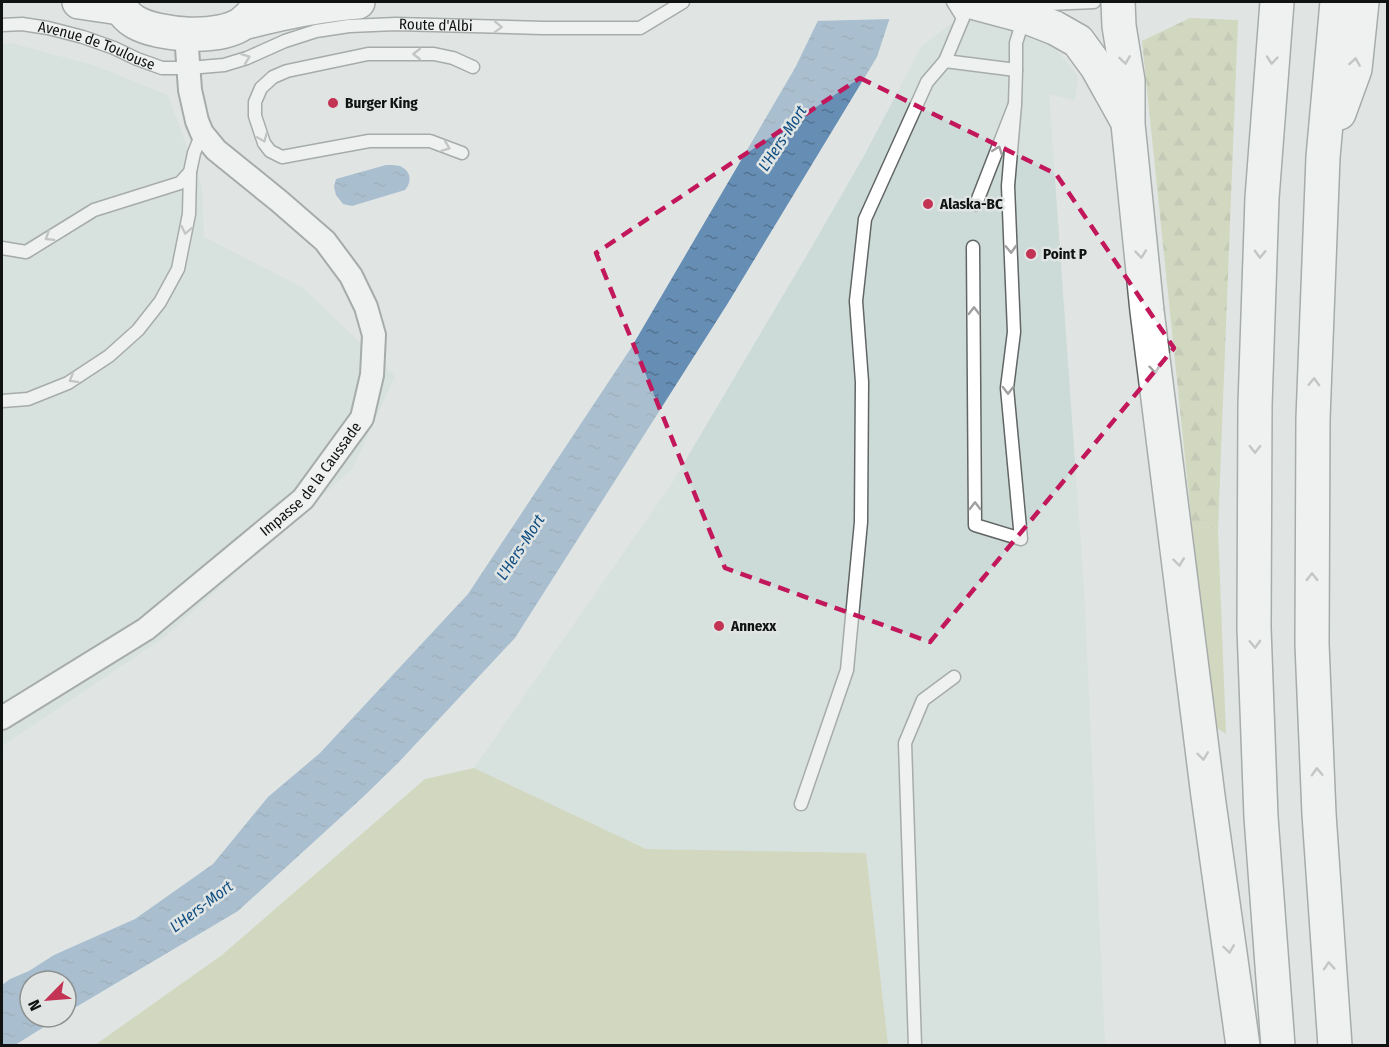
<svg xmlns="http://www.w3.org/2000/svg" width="1389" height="1047" viewBox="0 0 1389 1047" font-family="'Fira Sans Condensed',sans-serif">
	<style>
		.built { fill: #cddbd8 }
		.green { fill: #c0c693 }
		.forest { fill: url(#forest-firs) }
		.water { fill: url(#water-ripples) }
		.pier { fill: #e0e5e4 }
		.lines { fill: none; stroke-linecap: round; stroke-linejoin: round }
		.service-casing { stroke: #616665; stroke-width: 15 }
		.minor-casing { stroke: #616665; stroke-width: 26 }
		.primary-casing { stroke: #616665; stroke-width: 36 }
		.motorway-casing { stroke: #616665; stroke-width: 36 }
		.service { stroke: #fff; stroke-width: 12 }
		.minor { stroke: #fff; stroke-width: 22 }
		.primary { stroke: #fff; stroke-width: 33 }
		.motorway { stroke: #fff; stroke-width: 33 }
		.oneway { stroke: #a0a0a0 }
		.marked { fill: none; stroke: #c2185b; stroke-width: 4.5; stroke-dasharray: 12 8; stroke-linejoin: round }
		.poi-dot { fill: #c33354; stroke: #e0e5e4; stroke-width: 2 }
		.labels { text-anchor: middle; stroke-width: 5; stroke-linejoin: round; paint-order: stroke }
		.street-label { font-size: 15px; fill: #111212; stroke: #e0e5e4 }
		.poi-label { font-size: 15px; font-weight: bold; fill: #111212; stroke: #e0e5e4; text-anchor: start }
		.water-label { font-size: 16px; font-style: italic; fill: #114f82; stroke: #e0e5e4 }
	</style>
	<defs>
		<pattern id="forest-firs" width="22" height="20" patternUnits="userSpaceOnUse" patternTransform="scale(1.5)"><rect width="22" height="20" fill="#c0c693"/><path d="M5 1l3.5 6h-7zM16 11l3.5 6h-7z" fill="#a4a97e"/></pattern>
		<pattern id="water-ripples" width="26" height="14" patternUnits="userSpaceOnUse" patternTransform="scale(1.5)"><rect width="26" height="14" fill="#668eb4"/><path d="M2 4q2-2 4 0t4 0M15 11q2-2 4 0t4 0" fill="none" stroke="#537391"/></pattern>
	</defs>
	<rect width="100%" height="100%" fill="#e0e5e4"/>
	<g class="built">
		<polygon points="973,7 1049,41 1078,76 1075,100 1049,94 1084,588 1105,1045 888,1045 866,853 646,849 474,768 672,483 811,248 865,154 921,47"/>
		<polygon points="11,43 96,66 168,95 202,187 204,237 302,287 395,376 353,468 162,639 2,746 2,44"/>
	</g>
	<g class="green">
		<polygon points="1192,526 1218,529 1226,734 1215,727"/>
		<polygon points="474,768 646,849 866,853 888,1044 884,1045 95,1045 222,955 425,779"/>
	</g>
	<polygon class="forest" points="1190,18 1238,20 1218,529 1192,526 1142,41"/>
	<g class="water">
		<polygon points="827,2 895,2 877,57 728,303 515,638 398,763 363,797 238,911 66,1013 66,981 30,981 30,1017 60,1017 15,1045 2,1046 2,985 10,979 29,971 54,955 135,919 213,864 268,797 320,753 468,594 631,348 795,68"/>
		<path d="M386,165C391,165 398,165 402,167C412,173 411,183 405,190L352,206L343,204L336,195L334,187L336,179Z"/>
	</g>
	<polygon class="pier" points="824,2 898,2 892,19 814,21"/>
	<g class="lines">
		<g class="service-casing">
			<g id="service">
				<polyline points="953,2 963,18 945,61 1016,70 1016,43 1024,17"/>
				<polyline points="1025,5 1094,2"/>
				<path id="s1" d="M2,25L22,24L48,28L83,37L114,48L137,59L162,68H189L224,65L247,58L285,41L316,31L349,26L396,24L543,28H640L683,2"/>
				<polyline points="1015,104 1016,70"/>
				<polyline points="462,153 430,141 369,141 282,157 270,151 264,143 255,116 255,102 261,88 273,77 287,71 368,54 434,54 453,58 473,67"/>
				<polyline points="973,247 975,525 1021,539 1007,388 1014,332 1008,186 1015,104 976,204"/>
				<polyline points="2,248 26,252 94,210 180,183 190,172 194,153 202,133"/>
				<polyline points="2,401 28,399 68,383 109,356 138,330 160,302 178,269 189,214 190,172"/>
				<polyline points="801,804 847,670 861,522 862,382 856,301 865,219 927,82 945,61"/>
				<polyline points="915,1046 905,743 923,700 954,677"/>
			</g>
		</g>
		<g class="minor-casing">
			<g id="minor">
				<path id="s2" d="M2,718L146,629L303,499L362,418L372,375L374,335L366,307L351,276L325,241L279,201L216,150L202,133L197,121L190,90L186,34"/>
			</g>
		</g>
		<g class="primary-casing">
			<g id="primary">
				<polyline points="79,2 120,8"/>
				<path d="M117,2C121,9 128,18 135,22C159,36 220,40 243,23C249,18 257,9 260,2"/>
				<path d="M243,23C281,13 318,5 358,2"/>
			</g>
		</g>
		<g class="motorway-casing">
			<g id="motorway">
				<polyline points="972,2 1024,16 1055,28 1078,41 1097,67 1126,119"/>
				<polyline points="1118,2 1119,26 1128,81 1128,124 1147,311 1208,796 1243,1046"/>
				<polyline points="1277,2 1262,198 1255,405 1254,628 1261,817 1278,1046"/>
				<polyline points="1339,113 1355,69 1362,2"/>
				<polyline points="1335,1046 1319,814 1312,644 1313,419 1323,157 1337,2"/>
			</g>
		</g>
		<use href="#service" class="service"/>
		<use href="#minor" class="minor"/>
		<use href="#primary" class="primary"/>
		<use href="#motorway" class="motorway"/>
	</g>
	<defs><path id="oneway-chevron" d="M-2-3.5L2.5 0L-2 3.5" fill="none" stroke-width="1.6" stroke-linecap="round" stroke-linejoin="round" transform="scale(1.5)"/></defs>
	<g class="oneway">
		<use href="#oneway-chevron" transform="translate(498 27) rotate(2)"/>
		<use href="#oneway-chevron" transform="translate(417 54) rotate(180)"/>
		<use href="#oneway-chevron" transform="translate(246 58) rotate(-21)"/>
		<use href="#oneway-chevron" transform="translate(1125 60) rotate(81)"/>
		<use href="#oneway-chevron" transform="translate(1272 60) rotate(95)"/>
		<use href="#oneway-chevron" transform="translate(1355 62) rotate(-81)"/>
		<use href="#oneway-chevron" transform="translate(263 138) rotate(67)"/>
		<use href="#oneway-chevron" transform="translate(446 147) rotate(21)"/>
		<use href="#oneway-chevron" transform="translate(998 150) rotate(-69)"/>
		<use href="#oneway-chevron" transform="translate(186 230) rotate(101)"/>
		<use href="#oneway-chevron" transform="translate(49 237) rotate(148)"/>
		<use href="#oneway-chevron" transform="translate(1011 249) rotate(88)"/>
		<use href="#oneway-chevron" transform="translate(1141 254) rotate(84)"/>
		<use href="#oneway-chevron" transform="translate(1260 254) rotate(92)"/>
		<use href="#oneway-chevron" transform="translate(974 311) rotate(-90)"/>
		<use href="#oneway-chevron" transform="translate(1155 369) rotate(83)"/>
		<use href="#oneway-chevron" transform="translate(73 379) rotate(149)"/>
		<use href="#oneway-chevron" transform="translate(1314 382) rotate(-88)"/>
		<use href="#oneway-chevron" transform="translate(1008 390) rotate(90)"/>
		<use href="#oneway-chevron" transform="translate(1255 449) rotate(90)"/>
		<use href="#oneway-chevron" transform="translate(975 506) rotate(-90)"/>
		<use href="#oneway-chevron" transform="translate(1179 562) rotate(83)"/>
		<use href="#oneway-chevron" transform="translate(1312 577) rotate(-90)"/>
		<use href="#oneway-chevron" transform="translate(1255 644) rotate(88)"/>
		<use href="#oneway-chevron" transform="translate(1203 756) rotate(83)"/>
		<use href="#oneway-chevron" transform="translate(1317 772) rotate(-92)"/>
		<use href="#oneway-chevron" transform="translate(1229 949) rotate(82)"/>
		<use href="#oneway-chevron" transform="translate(1329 966) rotate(-94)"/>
	</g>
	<path d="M0 0H1389V1047H0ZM860,78L1056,174L1174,348L930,642L725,568L596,253Z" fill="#e0e5e4" fill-opacity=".55" fill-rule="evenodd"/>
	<path class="marked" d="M860,78L1056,174L1174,348L930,642L725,568L596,253Z"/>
	<g class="poi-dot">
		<circle cx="333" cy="103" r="6"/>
		<circle cx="928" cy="204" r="6"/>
		<circle cx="1031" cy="254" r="6"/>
		<circle cx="719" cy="626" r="6"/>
	</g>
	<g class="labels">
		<g class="street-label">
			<text dy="5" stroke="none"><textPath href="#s1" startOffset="448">Route d'Albi</textPath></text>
			<text dy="5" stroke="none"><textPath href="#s1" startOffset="98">Avenue de Toulouse</textPath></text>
			<text dy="5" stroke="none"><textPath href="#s2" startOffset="393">Impasse de la Caussade</textPath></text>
		</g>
		<g class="poi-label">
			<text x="345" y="108">Burger King</text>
			<text x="940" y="209">Alaska-BC</text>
			<text x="1043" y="259">Point P</text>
			<text x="731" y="631">Annexx</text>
		</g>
		<g class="water-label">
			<text transform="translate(782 138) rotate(-57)" y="6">L'Hers-Mort</text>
			<text transform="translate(520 547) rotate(-57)" y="6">L'Hers-Mort</text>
			<text transform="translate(201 906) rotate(-37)" y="6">L'Hers-Mort</text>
		</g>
	</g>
	<rect width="1389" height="1047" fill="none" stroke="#111212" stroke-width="6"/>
	<g transform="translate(48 999) rotate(245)"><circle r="28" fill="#e0e5e4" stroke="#8d9190" stroke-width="1.5"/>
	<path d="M0-4.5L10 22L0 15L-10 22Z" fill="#c33354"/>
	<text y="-9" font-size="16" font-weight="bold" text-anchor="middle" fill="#111212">N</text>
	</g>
</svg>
